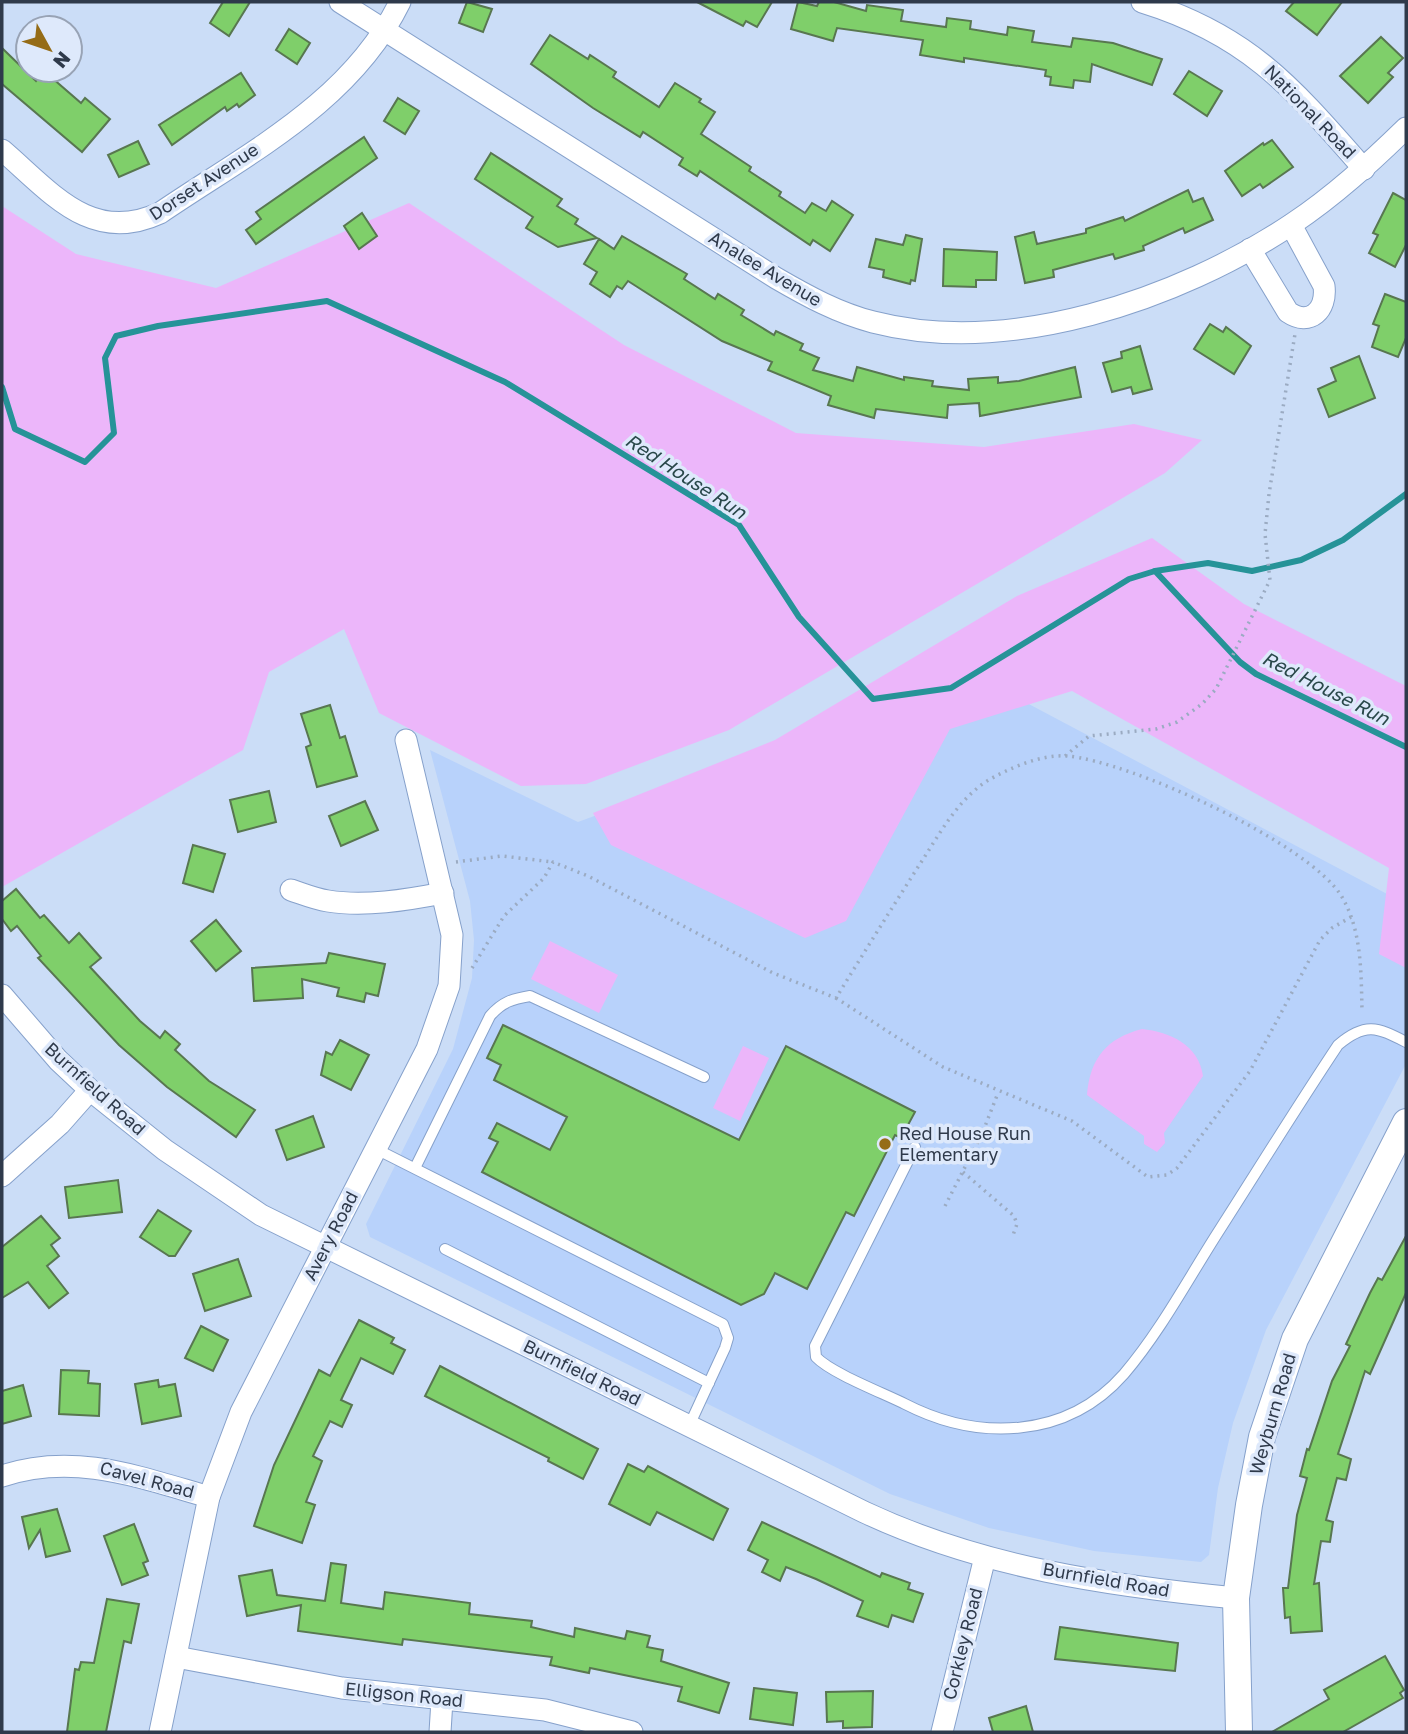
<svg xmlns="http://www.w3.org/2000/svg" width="1408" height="1734" viewBox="0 0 1408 1734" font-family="'Golos Text',sans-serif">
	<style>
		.built { fill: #b8d2fb }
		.green { fill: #ecb6fa }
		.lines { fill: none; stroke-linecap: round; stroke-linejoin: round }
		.stream { stroke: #269398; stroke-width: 6 }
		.building { fill: #7fcf6a; stroke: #587750; stroke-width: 2 }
		.service-casing { stroke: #86a1cb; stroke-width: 12 }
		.minor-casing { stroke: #86a1cb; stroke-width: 23 }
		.tertiary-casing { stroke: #86a1cb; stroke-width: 28 }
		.path { stroke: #9babc2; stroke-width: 3.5; stroke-dasharray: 2 5; stroke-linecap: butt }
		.service { stroke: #fff; stroke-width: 10 }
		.minor { stroke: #fff; stroke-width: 21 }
		.tertiary { stroke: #fff; stroke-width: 26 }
		.poi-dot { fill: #956c17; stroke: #dee9fb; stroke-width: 2.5 }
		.labels { text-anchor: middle; stroke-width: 7; stroke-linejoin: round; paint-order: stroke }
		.street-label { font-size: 18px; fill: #2f3a4b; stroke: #dee9fb }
		.poi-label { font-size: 18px; fill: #2f3a4b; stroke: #dee9fb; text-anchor: start }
		.water-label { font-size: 19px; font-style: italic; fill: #29484a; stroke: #dee9fb }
	</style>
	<rect width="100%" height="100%" fill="#cbddf7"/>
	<polygon class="built" points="976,676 1406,904 1406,1064 1266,1330 1233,1423 1218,1488 1209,1555 1201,1562 1094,1551 989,1528 890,1494 370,1237 366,1224 453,1049 472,978 474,940 470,901 430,750 578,822"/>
	<g class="green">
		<polygon points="409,203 624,345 796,433 984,447 1134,424 1202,440 1165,473 729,730 586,784 521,786 379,713 344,629 269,672 243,750 2,887 2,206 76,254 216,288"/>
		<polygon points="1152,538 1244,604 1406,686 1406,968 1379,954 1389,868 1072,691 950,729 846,921 805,938 611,845 593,813 775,740 1017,596"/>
		<polygon points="550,941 618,975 599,1013 531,979"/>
		<path d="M1142,1029C1170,1032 1199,1045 1203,1076L1164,1133L1165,1143L1157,1152L1144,1144V1136L1087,1095C1090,1058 1107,1038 1142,1029Z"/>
		<polygon points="743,1046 769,1058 740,1121 713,1108"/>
	</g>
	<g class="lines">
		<g class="stream">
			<polyline points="2,387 15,429 85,462 114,433 105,358 116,336 158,326 327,301 505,382 739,525 799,617 873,699 951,688 1129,579 1155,571 1240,662 1256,674 1406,747"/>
			<polyline points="1155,571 1208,563 1252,571 1301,560 1343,540 1406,494"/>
		</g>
	</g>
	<g class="building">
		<polygon points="223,2 250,2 229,36 210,23"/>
		<polygon points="467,2 492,9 483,32 459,23"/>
		<polygon points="697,2 772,2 757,27 746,21 743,26"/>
		<polygon points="798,2 817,6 819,2 834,2 866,11 867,5 903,10 901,21 946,27 947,18 971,21 970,29 1007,35 1008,27 1034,31 1032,42 1071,47 1073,38 1113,43 1162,59 1152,85 1092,64 1090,82 1074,80 1073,88 1050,85 1051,77 1045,76 1046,70 964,58 964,62 920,55 923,40 837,28 833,41 791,29"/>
		<polygon points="1294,2 1342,2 1317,35 1286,11"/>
		<polygon points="289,29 310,43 297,64 276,50"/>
		<polygon points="550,35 588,59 590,55 616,72 613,77 659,107 675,83 701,99 699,102 715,112 701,134 751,167 749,171 781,192 779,196 805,213 812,203 826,211 832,201 853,215 830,251 813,240 810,245 700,171 697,176 679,165 683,158 643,132 640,137 593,108 531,64"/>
		<polygon points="1381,37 1403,58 1388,73 1393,77 1368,103 1340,76"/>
		<polygon points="2,48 36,81 44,71 81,103 85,98 110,119 82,152 2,84"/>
		<polygon points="1189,71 1222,91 1207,116 1174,94"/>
		<polygon points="241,73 255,95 239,107 237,104 227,111 225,107 172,145 159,125"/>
		<polygon points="398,98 419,111 405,134 384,121"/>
		<polygon points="364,137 377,158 256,244 246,230 261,219 256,212"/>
		<polygon points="1272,140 1293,167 1263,188 1260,184 1242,196 1225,171 1263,143 1264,145"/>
		<polygon points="138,141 149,164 119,177 108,155"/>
		<polygon points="491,153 562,199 557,206 578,219 575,224 597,238 558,247 526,228 533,217 475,179"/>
		<polygon points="1188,190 1193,202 1203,198 1213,220 1185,233 1183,228 1143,246 1144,250 1115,259 1113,254 1053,270 1054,277 1025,283 1015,237 1034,232 1037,244 1086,233 1086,229 1123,217 1125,221"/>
		<polygon points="1393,193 1406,200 1406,245 1395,267 1369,253 1378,235 1373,233"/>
		<polygon points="362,213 377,236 359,249 344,226"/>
		<polygon points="906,235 922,239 915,281 911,280 910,284 883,277 884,270 869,267 876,239 903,245"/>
		<polygon points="622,236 687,274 684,279 715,299 718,294 744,310 741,315 774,335 776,331 803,344 800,350 819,358 813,370 853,381 857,367 904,380 904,377 933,381 932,386 969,390 968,379 998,377 998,383 1019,381 1075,367 1081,397 980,416 979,403 948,405 947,418 876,409 874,418 828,405 831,396 768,370 772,362 722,341 628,281 622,289 617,286 610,297 590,284 597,272 584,264 599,239 614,249"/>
		<polygon points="944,249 997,252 996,280 976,280 976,287 943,286"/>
		<polygon points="1385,294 1406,302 1406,338 1398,357 1372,347 1379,326 1373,324"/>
		<polygon points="1210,324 1223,332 1226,327 1251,346 1234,374 1194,349"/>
		<polygon points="1140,346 1152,389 1133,394 1131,387 1112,392 1103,363 1122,358 1121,352"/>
		<polygon points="1359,356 1375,398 1329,417 1318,389 1336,381 1331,368"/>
		<polygon points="330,705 340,738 345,736 357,776 317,787 306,747 311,745 301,714"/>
		<polygon points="269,791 276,822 238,832 230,800"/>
		<polygon points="365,801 378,830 341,846 329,816"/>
		<polygon points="193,845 225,854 213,892 183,883"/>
		<polygon points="16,889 40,918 44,915 69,943 79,933 101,958 90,967 140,1021 160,1038 165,1031 180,1044 175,1050 209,1081 255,1110 236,1137 167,1087 119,1045 38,958 41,956 17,926 11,931 2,919 2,901"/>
		<polygon points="216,920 241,951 216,971 191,941"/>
		<polygon points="329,953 385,964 378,996 366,993 364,1002 337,996 339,988 302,979 303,998 254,1001 252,968 326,963"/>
		<polygon points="503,1025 739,1140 786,1046 915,1112 901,1138 895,1135 854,1216 846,1212 807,1289 775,1273 764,1294 741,1305 482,1172 498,1142 489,1138 497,1123 550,1150 567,1117 494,1080 501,1065 487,1058"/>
		<polygon points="340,1040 369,1055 351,1090 321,1075 326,1052 332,1055"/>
		<polygon points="313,1116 324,1147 287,1160 276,1130"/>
		<polygon points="118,1180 122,1212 69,1218 65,1187"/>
		<polygon points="158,1210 191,1231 175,1256 169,1256 140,1237"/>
		<polygon points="41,1216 60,1238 51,1245 59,1256 47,1266 68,1293 49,1308 28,1282 2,1298 2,1247"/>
		<polygon points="1406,1236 1406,1293 1370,1374 1365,1371 1338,1454 1351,1459 1346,1480 1337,1478 1326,1520 1333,1522 1330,1542 1321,1541 1314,1584 1319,1583 1322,1631 1291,1633 1290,1617 1285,1618 1283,1588 1288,1588 1297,1515 1307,1478 1300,1476 1307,1449 1309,1450 1332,1381 1350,1346 1346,1344 1370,1293 1378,1278 1382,1280"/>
		<polygon points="238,1259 251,1296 205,1311 193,1274"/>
		<polygon points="359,1320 394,1338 391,1343 405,1350 393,1374 361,1358 341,1400 352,1405 342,1427 330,1421 313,1456 322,1461 306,1502 315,1505 302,1543 254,1526 274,1465 319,1370 330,1376"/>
		<polygon points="201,1326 228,1340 213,1371 185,1358"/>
		<polygon points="440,1366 598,1449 583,1479 548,1461 549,1458 425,1396"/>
		<polygon points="61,1370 89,1371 88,1383 100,1384 99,1416 59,1414"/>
		<polygon points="158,1380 159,1387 175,1384 181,1416 142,1424 135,1384"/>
		<polygon points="23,1385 31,1416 2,1424 2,1391"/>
		<polygon points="628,1464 644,1472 648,1466 728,1509 713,1540 657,1512 650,1525 609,1504"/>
		<polygon points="57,1509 70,1551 46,1557 40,1530 29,1548 22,1517"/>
		<polygon points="762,1522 880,1577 882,1573 910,1583 908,1589 923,1594 913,1622 892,1615 888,1627 857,1616 863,1601 816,1579 786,1567 780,1581 762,1572 768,1560 748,1550"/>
		<polygon points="134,1524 148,1561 143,1563 148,1575 122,1585 104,1536"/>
		<polygon points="331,1563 346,1565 341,1603 383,1609 385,1592 470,1603 469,1614 532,1621 531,1627 574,1637 575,1628 625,1639 627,1631 650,1636 647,1647 663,1650 661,1661 729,1683 719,1713 678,1701 682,1687 590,1668 589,1673 550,1665 552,1657 403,1639 402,1645 298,1631 301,1605 247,1616 239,1576 272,1570 277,1595 325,1601"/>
		<polygon points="107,1599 139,1604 131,1643 124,1641 106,1732 67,1732 75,1669 79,1670 81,1662 94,1663"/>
		<polygon points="1060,1627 1178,1643 1175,1671 1055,1659"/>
		<polygon points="1385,1656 1404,1690 1400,1693 1403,1698 1343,1732 1272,1732 1329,1699 1324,1690"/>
		<polygon points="754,1688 797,1693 793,1725 750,1719"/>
		<polygon points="873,1691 872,1727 843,1728 843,1721 827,1722 826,1692"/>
		<polygon points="1026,1706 1033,1732 993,1732 989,1718"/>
	</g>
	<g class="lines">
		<g class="service-casing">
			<g id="service">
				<path d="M915,1147L815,1346L816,1357C831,1373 883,1393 905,1404C977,1441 1066,1440 1124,1374C1159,1333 1186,1283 1215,1237C1256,1173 1296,1108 1338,1045C1365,1022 1377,1027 1406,1042"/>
				<polyline points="376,1149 723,1324 728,1338 725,1348 689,1426"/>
				<path d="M415,1168L490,1016C502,1002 512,999 530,996L704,1077"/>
				<polyline points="445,1249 709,1383"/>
			</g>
		</g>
		<g class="minor-casing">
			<g id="minor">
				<path d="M340,2L776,278C807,296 838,313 873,322C1009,357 1178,300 1292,224C1334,196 1370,163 1406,128"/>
				<path d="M1142,2C1249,35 1293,88 1364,169"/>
				<path d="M2,150C51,192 91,245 160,213C248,153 351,102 400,2"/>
				<path d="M1250,249L1288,312C1310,327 1327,310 1324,286L1291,225"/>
				<path d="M291,890C303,894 315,899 328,901C364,907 407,900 443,893"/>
				<path d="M2,995L58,1060L90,1090L165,1150L261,1215L864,1512C981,1567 1109,1586 1236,1598"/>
				<polyline points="2,1176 60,1124 90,1090"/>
				<path d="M2,1476C74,1452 139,1477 209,1497"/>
				<polyline points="176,1657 342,1688 545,1710 632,1732"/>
				<polyline points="160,1732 209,1497 241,1412 427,1049 449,986 452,935 406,740"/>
				<polyline points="440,1732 442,1700"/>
				<polyline points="942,1732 985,1557"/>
			</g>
		</g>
		<g class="tertiary-casing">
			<polyline id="tertiary" points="1239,1732 1236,1598 1249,1505 1262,1437 1295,1339 1406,1122"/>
		</g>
		<g class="path">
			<polyline points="1065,756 1089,736 1156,729 1177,722 1202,704 1216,689 1270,580 1265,534 1269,494 1295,334"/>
			<polyline points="456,862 502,856 553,862"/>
			<path d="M472,968L504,916L544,878L553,862L588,876L773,973L836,998C863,954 890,911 918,867C938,837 956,801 987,781C1009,768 1042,754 1067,756C1129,761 1310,843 1342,897C1362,931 1361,973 1362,1010"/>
			<polyline points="836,998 943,1067 1072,1121 1148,1177 1167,1175 1177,1168 1250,1071 1320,940 1332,928 1351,917"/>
			<polyline points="963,1172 1014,1216 1017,1224 1012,1238"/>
			<polyline points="945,1206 982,1134 998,1093"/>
		</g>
		<use href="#service" class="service"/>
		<use href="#minor" class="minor"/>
		<use href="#tertiary" class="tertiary"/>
	</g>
	<circle class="poi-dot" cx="885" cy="1144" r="7"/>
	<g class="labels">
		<g class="street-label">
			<text transform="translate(1310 112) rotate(46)" y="6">National Road</text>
			<text transform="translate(204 182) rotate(-33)" y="6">Dorset Avenue</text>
			<text transform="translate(765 269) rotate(31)" y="6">Analee Avenue</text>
			<text transform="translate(95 1089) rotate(42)" y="6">Burnfield Road</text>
			<text transform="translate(331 1236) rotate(-63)" y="6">Avery Road</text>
			<text transform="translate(582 1373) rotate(26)" y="6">Burnfield Road</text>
			<text transform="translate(1273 1414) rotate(-74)" y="6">Weyburn Road</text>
			<text transform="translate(147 1480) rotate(15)" y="6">Cavel Road</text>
			<text transform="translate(1106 1580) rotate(10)" y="6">Burnfield Road</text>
			<text transform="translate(963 1644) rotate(-76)" y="6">Corkley Road</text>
			<text transform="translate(404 1695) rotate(6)" y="6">Elligson Road</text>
		</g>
		<g class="poi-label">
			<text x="899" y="1140">Red House Run<tspan x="899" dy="21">Elementary</tspan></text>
		</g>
		<g class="water-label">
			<text transform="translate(686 476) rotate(33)" y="7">Red House Run</text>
			<text transform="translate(1326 688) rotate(27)" y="7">Red House Run</text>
		</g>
	</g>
	<rect width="1408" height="1734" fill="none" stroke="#2f3a4b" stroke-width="7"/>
	<g transform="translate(49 49) rotate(130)"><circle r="33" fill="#dee9fb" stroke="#98a3b5" stroke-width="2"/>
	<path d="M0-5L12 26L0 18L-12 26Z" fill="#956c17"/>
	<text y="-10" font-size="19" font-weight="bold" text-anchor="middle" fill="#2f3a4b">N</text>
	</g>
</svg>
